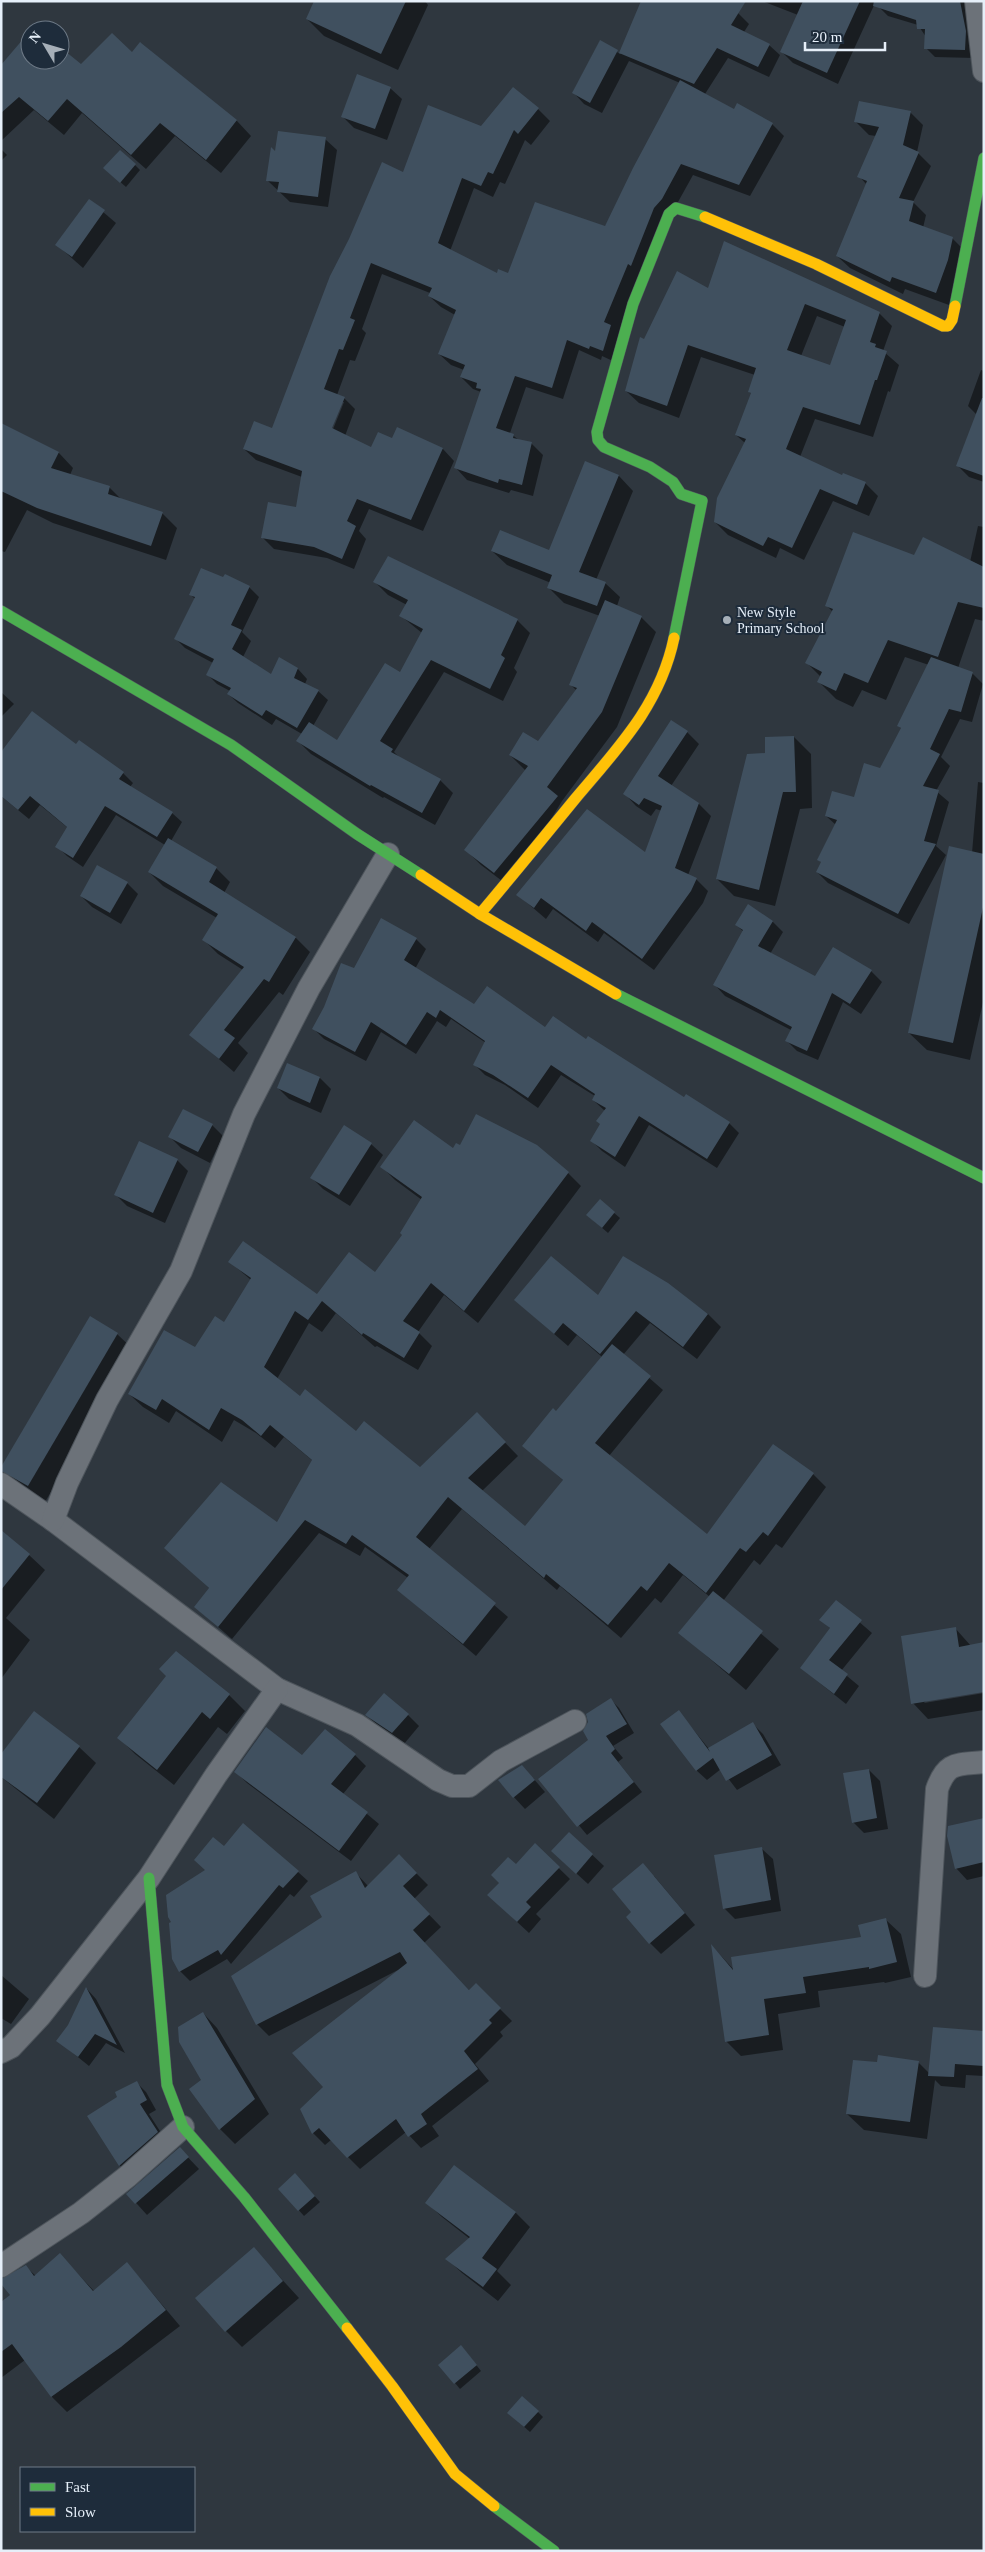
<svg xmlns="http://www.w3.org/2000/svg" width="985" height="2552" viewBox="0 0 985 2552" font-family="Georgia,serif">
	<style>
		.shadow { fill: #0007; fill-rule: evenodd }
		.building { fill: #40505f; fill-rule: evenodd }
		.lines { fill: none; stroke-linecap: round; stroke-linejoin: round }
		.street-casing { stroke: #4e555c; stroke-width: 24 }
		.fast-casing { stroke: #4e555c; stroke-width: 12 }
		.slow-casing { stroke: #4e555c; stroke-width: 12 }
		.street { stroke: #6c7279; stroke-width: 22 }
		.fast { stroke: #4caf50; stroke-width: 11 }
		.slow { stroke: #ffc107; stroke-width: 11 }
		.poi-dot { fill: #a6afb8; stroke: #1e2c3b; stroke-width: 2 }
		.labels { text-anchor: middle; stroke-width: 4; stroke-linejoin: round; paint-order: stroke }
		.poi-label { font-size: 14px; fill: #e6eff9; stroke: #1e2c3b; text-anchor: start }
	</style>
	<rect width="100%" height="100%" fill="#2f373f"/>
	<g class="shadow">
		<polygon points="316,1 425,1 428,5 398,70 324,36 307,19"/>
		<polygon points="762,1 876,1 838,84 793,63 782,52 798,15"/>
		<polygon points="881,1 967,1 974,58 935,57 926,48 926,37 918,25 888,16 879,7"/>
		<path d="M738,13L749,24L744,32L769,45L780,55L769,77L728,58L705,94L734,110L772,124L784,136L750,196L693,175L673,211L615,362L602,356L601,360L579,350L563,399L526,387L510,433L520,441L531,443L543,455L533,496L511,490L509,493L467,480L456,468L481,392L473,389L461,377L464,370L451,365L439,354L455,315L441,307L429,296L430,293L382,274L362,329L366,333L355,361L350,360L337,395L344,398L355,409L345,436L372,449L393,440L397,429L443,449L454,461L423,531L369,509L359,531L366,539L354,569L327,558L274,549L262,537L297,508L302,477L256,460L244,449L273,429L403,174L482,127L513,89L538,109L550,121L531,145L525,140L505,184L500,182L493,197L474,188L450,251L497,275L509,274L605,227L680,83L629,61L602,113L584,104L573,92L600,41L620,54ZM341,402H344L331,434L329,433Z"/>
		<polygon points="30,33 30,60 60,60 60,49 81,66 132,54 141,43 237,121 251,136 221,173 175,136 146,169 82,113 64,135 34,110 1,141 1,67"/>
		<polygon points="390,88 402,99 387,140 354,128 343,117"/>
		<polygon points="910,112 923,125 917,152 931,166 913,202 926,215 923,228 952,238 965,251 949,305 905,289 903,294 850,268 837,256 867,185 859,176 876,136 869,135 856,122"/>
		<polygon points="325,139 337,150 328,207 290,202 267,180 276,153"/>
		<polygon points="1,149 7,155 1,161"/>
		<polygon points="135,165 140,170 126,187 110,173"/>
		<polygon points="89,200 116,223 83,268 57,245"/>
		<path d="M708,290L879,313L892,326L883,351L899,365L890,392L888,391L873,437L815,419L800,457L842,477L844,474L865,483L878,496L869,516L833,501L804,560L780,548L776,558L728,535L715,522L745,443L736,435L752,394L749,392L755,375L701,357L679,418L639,403L626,391L644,341ZM817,316L845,327L831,367L801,356Z"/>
		<polygon points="981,370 984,371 984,482 969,477 957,465 977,415 968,406"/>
		<polygon points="1,424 59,453 73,468 70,475 109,487 122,500 162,513 177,528 166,560 53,523 27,510 5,552 1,551"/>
		<polygon points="586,463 619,476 633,491 596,580 605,583 620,597 617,606 641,617 656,632 617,727 562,801 510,887 481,865 466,850 526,771 510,755 538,742 576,690 571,685 600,616 564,603 549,588 551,583 507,565 492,551 550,551"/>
		<polygon points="978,526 984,527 984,621 975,619 958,668 972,673 983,684 972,722 960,719 941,757 950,766 936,791 949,802 936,846 946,855 909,924 828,883 817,872 822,863 818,859 836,825 826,816 854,798 880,769 902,729 898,726 929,665 905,657 886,700 862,690 853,707 836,699 818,681 821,677 807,663 833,612 827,606 915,556 970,562"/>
		<polygon points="375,582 517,620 530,633 514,668 517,672 503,701 444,672 394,752 401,759 440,780 453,793 435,825 384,797 383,798 311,754 298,741 302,734 276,719 272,725 238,703 228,694 230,691 217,684 207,674 213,663 185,648 175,638 195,599 191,595 249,587 259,597 242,632 251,641 243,657 272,676 298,669 307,679 305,684 318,691 328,700 313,726 337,742 401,674 422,633 401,616 407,605 388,595"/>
		<polygon points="1,692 14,704 1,717"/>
		<polygon points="687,732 699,744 671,786 699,804 711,816 688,875 696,879 708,891 703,903 654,970 604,933 598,942 553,909 546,919 518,895 645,854 662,811 656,809 651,816 636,806 625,794"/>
		<polygon points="794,737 811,754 812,808 800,809 775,906 734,896 717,879 766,754"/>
		<polygon points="76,746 123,773 133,783 130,787 172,813 182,822 171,841 216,868 230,882 224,893 296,938 310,952 283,995 279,992 238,1043 248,1053 234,1072 191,1035 243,970 218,954 204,940 217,918 163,886 149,872 165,845 116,815 83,867 67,856 57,846 68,828 40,805 29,819 1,796"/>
		<polygon points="978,782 984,783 984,998 970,1060 927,1050 909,1033 972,853"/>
		<polygon points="127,883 138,894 121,924 92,907 81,896"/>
		<polygon points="748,906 773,922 783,932 770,954 815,977 871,971 882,982 861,1014 843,1002 818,1060 797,1051 787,1041 791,1030 725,996 715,985 744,932 736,925"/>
		<polygon points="416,939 426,949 415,969 475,1006 586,1041 729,1123 739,1133 717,1168 649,1125 625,1167 602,1151 592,1141 601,1124 605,1111 593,1100 595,1096 561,1075 538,1108 505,1085 485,1075 475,1065 486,1043 451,1019 446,1027 437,1021 416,1054 381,1032 366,1061 324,1039 314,1029 354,970"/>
		<polygon points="288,1065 320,1078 331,1089 321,1113 289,1099 278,1088"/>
		<polygon points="212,1125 223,1136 210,1163 181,1148 170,1137"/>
		<polygon points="371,1144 383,1155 350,1206 323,1189 312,1178"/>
		<polygon points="454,1150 568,1173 581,1186 478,1323 444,1295 418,1332 432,1346 418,1370 377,1346 375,1347 336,1313 322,1332 309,1323 277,1379 300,1397 356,1433 420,1469 477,1414 518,1456 482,1491 525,1528 564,1481 524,1446 556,1413 602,1357 577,1335 568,1346 515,1300 598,1296 667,1284 708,1314 721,1327 697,1359 650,1323 623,1355 663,1390 609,1456 707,1536 773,1445 813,1474 826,1487 782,1548 776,1544 760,1565 754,1560 723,1601 779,1649 746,1690 680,1633 710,1597 683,1575 661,1603 655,1598 621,1638 560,1586 557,1590 462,1509 429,1549 508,1617 476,1656 398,1590 408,1578 365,1547 360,1556 319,1533 232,1639 195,1607 210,1589 166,1548 278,1524 313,1461 284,1437 275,1448 256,1433 234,1420 222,1442 176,1411 169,1423 143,1407 129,1394 196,1349 224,1324 251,1280 230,1262 317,1296 376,1274 404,1235 422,1200 395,1180 382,1167"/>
		<polygon points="177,1160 188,1171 165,1223 127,1206 116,1195"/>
		<polygon points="600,1201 620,1218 608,1233 593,1220"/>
		<polygon points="117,1334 134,1350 45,1502 17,1488 1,1472 1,1469"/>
		<polygon points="1,1545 29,1555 45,1570 6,1618 30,1640 1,1679"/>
		<polygon points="836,1602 872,1633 841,1671 859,1686 846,1704 801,1668 831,1629 821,1620"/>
		<polygon points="955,1628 971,1646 924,1703 984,1693 984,1710 928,1719 913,1703"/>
		<polygon points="229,1695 245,1711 227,1734 218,1727 174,1785 135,1754 119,1738"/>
		<polygon points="611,1700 619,1708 634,1733 613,1746 623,1758 618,1762 642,1792 587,1835 540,1779 590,1740"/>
		<polygon points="679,1712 709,1749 753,1724 763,1734 781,1765 737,1790 721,1769 707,1780 696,1770"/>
		<polygon points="367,1715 408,1715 419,1726 404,1744 378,1726"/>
		<polygon points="79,1747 96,1763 54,1819 1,1777 1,1756"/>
		<polygon points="355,1755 366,1766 343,1794 379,1824 351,1861 247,1783 236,1772 303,1757"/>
		<polygon points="869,1770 880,1781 888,1829 864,1833 853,1822"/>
		<polygon points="533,1778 545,1792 525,1809 499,1781"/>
		<polygon points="984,1819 984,1876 967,1880 956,1868"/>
		<polygon points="569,1833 604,1866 588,1884 564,1862"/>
		<polygon points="535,1845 570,1879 536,1914 541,1919 529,1933 500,1906 500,1883"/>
		<polygon points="224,1848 298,1872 308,1881 294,1897 290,1894 231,1964 227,1959 190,1981 180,1971 207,1870"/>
		<polygon points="761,1848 773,1859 781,1911 735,1919 724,1908"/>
		<polygon points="399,1856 428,1885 414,1899 441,1927 424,1943 470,1991 476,1985 512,2021 500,2032 503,2036 475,2064 489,2081 432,2126 439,2136 421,2148 406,2132 360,2169 331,2140 325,2145 313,2133 301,2109 325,2087 398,1970 269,2036 257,2024 323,1917 355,1872 368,1886"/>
		<polygon points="654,1876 695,1925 661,1954 650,1943 633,1912"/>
		<polygon points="886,1920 901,1934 911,1977 885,1983 884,1982 818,1991 820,2007 778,2014 783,2050 741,2056 726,2041 713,1947 735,1971 863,1938"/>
		<polygon points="1,1975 29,1999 11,2024 1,2018"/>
		<polygon points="87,1989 96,1999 125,2053 106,2043 89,2066 58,2041 69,2026"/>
		<polygon points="203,2013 217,2028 269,2114 235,2144 220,2129 190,2089 203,2080"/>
		<polygon points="984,2032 984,2076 966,2075 965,2088 941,2086 935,2080 927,2139 864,2130 847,2114 878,2064 918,2062 930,2074"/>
		<polygon points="136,2082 146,2092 156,2110 149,2114 167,2142 130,2175 120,2166 89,2117 119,2098"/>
		<polygon points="180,2149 199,2169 147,2215 128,2194"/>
		<polygon points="454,2167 516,2213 530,2227 497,2271 511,2285 498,2301 462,2273 447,2259 470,2239 442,2217 427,2203"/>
		<polygon points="300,2180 320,2202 304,2216 280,2189"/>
		<polygon points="254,2249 299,2298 242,2347 226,2331"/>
		<polygon points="60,2255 94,2291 127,2263 180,2326 67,2412 52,2397 25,2360 1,2378 1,2303 11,2296 26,2267 36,2276"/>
		<polygon points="466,2352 481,2371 460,2389 455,2383"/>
		<polygon points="538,2412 543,2417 530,2432 514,2418"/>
	</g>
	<g class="building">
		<polygon points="314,1 406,1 381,54 306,19"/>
		<polygon points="641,1 746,1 731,25 770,44 758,67 717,48 694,84 619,53"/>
		<polygon points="803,1 860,1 827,73 780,52"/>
		<polygon points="874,1 960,1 966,31 965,50 924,49 925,29 917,29 916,20 873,6"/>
		<polygon points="30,31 30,60 60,60 60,47 81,64 112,33 132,52 140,42 237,120 206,160 160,123 131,155 67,99 48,121 19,97 1,113 1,65"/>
		<polygon points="600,40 618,50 590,103 572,93"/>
		<polygon points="357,74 391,87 375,129 341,117"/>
		<polygon points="680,80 734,109 737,103 773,123 739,185 681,164 662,199 654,208 631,266 628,264 604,322 611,325 603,351 590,346 589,349 567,340 552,388 515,376 496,428 514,434 513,438 532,442 522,485 499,479 498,483 454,468 481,389 476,388 477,383 460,377 465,365 438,354 456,310 428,296 432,288 371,263 350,318 355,320 343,350 339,349 324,389 345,397 332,428 371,447 378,432 392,438 397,427 443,448 411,520 357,499 347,521 356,526 342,559 314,547 261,538 268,502 296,507 302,471 243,449 254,421 272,428 330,276 349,239 382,162 403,172 428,105 481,126 513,87 539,108 518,134 514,130 493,174 488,172 481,186 462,178 438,243 497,273 498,269 508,273 535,202 605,226 633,168"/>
		<polygon points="859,101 911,111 903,145 919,152 899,198 914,201 909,221 953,237 948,260 936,293 892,277 890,282 836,256 867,181 857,177 879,127 854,122"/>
		<polygon points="278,131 326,137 318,197 277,192 279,182 266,181 271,147 275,151"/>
		<polygon points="120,150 136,164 120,183 103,168"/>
		<polygon points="89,199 105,210 72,257 55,245"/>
		<path d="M724,241L880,312L870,342L876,344L875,347L887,351L877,380H875L860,425L803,407L786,449L842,475L843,473L866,482L857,505L820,489L792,548L768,537L763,546L714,522L717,498L746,439L735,435L751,393L748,392L756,368L688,345L667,406L625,391L640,337L644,339L677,271L708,288ZM805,304L846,320L830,365L787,350Z"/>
		<polygon points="982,398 984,398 984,476 956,466"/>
		<polygon points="1,423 59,452 51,468 110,486 108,494 163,512 151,546 37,508 1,491"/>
		<polygon points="585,461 619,475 579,572 606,582 597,606 547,588 552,575 491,551 500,530 549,550"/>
		<polygon points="853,532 914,555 923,537 984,567 984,608 958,602 938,657 888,640 868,683 844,673 836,691 817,682 822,672 805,663 833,609 825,606"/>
		<polygon points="388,556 518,619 501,655 505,658 490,689 431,660 380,741 393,749 391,752 441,779 422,813 371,785 370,786 296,741 309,722 337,740 385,663 400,672 423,629 399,616 408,600 373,582"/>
		<polygon points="201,568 223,577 225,574 250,586 231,625 242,630 232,649 271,674 279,657 298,668 294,678 319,690 297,728 266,710 262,716 227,694 231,688 206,675 214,659 174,639 195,597 189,595"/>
		<polygon points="605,600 642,616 602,712 547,787 558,796 494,873 464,850 528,766 509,755 523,732 538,741 577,688 569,685"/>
		<polygon points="931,657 973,672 961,712 949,709 930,749 940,754 923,786 939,790 924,841 936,844 898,914 816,872 821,862 817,860 837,820 825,816 832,791 854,797 864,763 880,768 901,728 897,726"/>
		<polygon points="32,711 76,744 79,740 124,772 119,779 173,812 157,837 105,806 73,858 55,847 67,827 30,796 18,810 1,796 1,752"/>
		<polygon points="671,720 688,731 658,776 699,803 675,868 697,878 691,891 642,959 592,922 586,931 541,898 534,908 516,895 587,809 645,852 662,806 644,798 639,805 623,794"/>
		<polygon points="794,736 796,792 783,792 759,890 716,879 747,754 765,753 765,737"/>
		<polygon points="168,838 217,867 209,882 296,937 269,982 264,979 224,1030 235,1038 219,1059 189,1035 244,967 202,940 218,914 148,872"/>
		<polygon points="949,846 984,854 984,903 953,1043 908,1033"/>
		<polygon points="97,865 128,882 110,913 80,896"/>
		<polygon points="748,904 773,921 758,946 815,976 833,947 872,970 850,1004 832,993 807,1051 785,1041 792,1027 713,985 743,930 735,925"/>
		<polygon points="381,918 417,938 404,960 474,1004 487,986 545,1027 553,1016 586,1039 588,1036 684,1097 686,1094 730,1122 707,1159 639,1116 615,1157 590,1141 600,1124 596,1121 606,1108 592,1100 595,1094 551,1065 528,1098 493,1075 473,1065 485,1041 440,1010 436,1018 427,1012 406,1045 371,1022 355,1052 312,1029 324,1007 341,963 354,968"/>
		<polygon points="287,1063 320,1077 310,1103 277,1088"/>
		<polygon points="183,1109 213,1124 198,1152 168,1137"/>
		<polygon points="476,1114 537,1145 569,1172 464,1311 431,1283 403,1321 420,1332 404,1358 363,1333 362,1335 322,1301 308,1320 295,1311 264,1367 300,1396 305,1389 356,1431 364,1421 420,1467 477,1412 506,1442 468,1478 525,1526 563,1480 522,1446 553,1408 556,1411 612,1344 651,1376 595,1443 707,1534 773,1444 814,1473 768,1536 763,1532 746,1552 740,1548 706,1593 669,1563 647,1591 641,1586 608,1625 546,1574 544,1578 448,1497 416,1537 496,1603 463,1644 397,1590 409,1575 352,1535 346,1544 305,1520 218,1627 194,1607 209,1588 164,1548 221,1482 277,1522 312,1460 270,1425 261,1436 242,1420 221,1408 209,1430 162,1399 156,1410 128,1394 164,1330 195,1347 215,1316 224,1322 251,1278 228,1262 243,1241 317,1294 349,1252 375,1272 402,1235 400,1233 422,1197 380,1167 414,1120 453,1148 456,1143 460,1145"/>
		<polygon points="344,1125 372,1143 339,1195 310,1178"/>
		<polygon points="139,1141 178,1159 153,1213 114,1195"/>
		<polygon points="600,1199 615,1212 602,1228 586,1215"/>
		<polygon points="551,1256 598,1295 623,1256 668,1283 708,1314 683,1347 636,1311 600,1354 563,1323 554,1334 514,1300"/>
		<polygon points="90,1316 118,1333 28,1486 1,1471 1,1467"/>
		<polygon points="1,1530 30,1554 1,1590"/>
		<polygon points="713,1591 763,1631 729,1674 678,1633"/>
		<polygon points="836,1600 862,1620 829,1660 848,1674 834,1694 800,1668 830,1628 819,1620"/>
		<polygon points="956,1627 959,1647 984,1642 984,1692 911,1704 901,1636"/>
		<polygon points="176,1651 230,1694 210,1719 202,1712 157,1770 117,1738 166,1676 159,1669"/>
		<polygon points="384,1693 409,1714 392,1733 365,1715"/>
		<polygon points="611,1698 627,1724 606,1736 615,1749 611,1753 634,1782 577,1827 538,1779 588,1740 583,1731 588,1722 586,1714"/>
		<polygon points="679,1710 710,1752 708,1748 753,1722 772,1755 726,1781 713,1758 696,1771 660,1724"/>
		<polygon points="34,1711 80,1746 37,1803 1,1777 1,1754"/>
		<polygon points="266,1727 302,1755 325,1729 356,1754 331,1784 368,1812 339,1851 234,1772"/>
		<polygon points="522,1765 535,1780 513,1798 498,1780"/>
		<polygon points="869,1769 877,1818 852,1823 843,1773"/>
		<polygon points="984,1818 984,1862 955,1869 947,1836 948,1826"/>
		<polygon points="243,1823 299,1871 283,1888 279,1885 221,1955 218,1950 179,1972 172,1959 169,1923 171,1922 168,1917 166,1895 205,1870 194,1860 213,1837 224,1846"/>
		<polygon points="569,1832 593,1854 576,1874 551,1851"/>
		<polygon points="535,1843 560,1867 526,1902 531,1907 517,1922 487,1895 499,1883 491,1875 508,1857 516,1864"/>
		<polygon points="762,1847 771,1900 723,1909 714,1855"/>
		<polygon points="399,1854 417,1873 403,1886 430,1914 413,1930 469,1990 476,1983 501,2008 489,2020 492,2023 464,2051 478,2069 421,2114 427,2124 408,2137 396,2119 347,2158 319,2128 312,2134 300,2109 323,2087 292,2053 407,1963 400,1952 256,2025 231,1976 322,1917 310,1896 356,1871 365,1888"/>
		<polygon points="643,1863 685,1913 649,1944 626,1917 631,1912 612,1889"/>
		<polygon points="886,1918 897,1962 869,1969 869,1967 803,1977 806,1993 764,1999 769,2035 725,2042 711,1944 733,1970 731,1957 861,1937 858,1925"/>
		<polygon points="86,1987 117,2045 95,2034 78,2057 56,2041 68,2025"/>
		<polygon points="203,2012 255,2099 219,2130 189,2089 201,2080 179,2042 178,2027"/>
		<polygon points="933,2027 984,2031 984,2066 955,2064 954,2077 928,2076"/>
		<polygon points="878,2055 919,2061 910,2122 846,2114 853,2060 877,2062"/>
		<polygon points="137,2081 147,2100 140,2104 158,2132 119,2166 87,2116 117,2097 115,2092"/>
		<polygon points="180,2147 189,2157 135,2204 126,2194"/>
		<polygon points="454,2165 516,2212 482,2258 497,2269 483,2287 445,2259 470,2237 425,2203"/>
		<polygon points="295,2173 315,2196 298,2211 278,2189"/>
		<polygon points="254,2247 283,2281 225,2332 195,2298"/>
		<polygon points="60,2253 93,2291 127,2262 166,2310 121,2347 51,2397 12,2344 1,2352 1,2302 10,2295 1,2284 1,2279 26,2265 34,2276"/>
		<polygon points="461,2345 477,2365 454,2384 438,2365"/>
		<polygon points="522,2396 539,2411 524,2427 507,2413"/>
	</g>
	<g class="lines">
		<g class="street-casing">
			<g id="street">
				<polyline points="976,1 984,71"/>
				<polyline points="1,1484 53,1520 277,1689 357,1725 438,1780 452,1786 469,1786 501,1761 575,1721"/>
				<polyline points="53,1520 67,1483 107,1400 181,1271 244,1114 309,988 388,854"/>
				<path d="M925,1976L937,1789C947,1761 957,1765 984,1762"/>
				<polyline points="1,2052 11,2047 40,2016 149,1878 216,1775 277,1689"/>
				<polyline points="1,2266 81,2213 128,2176 183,2127"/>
			</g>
		</g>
		<g class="fast-casing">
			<g id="fast">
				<polyline points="955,306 984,158"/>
				<polyline points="1,611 231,745 357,834 421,875"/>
				<polyline points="674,638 702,501 681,494 673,482 650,467 604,447 598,440 597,432 633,304 669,214 676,208 705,217"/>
				<polyline points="616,994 984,1178"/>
				<polyline points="149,1878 167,2085 183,2127 244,2197 347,2328"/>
				<polyline points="494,2506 554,2551"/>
			</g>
		</g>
		<g class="slow-casing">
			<g id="slow">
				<polyline points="705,217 816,264 943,326 948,326 952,320 955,306"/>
				<polyline points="421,875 480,914 616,994"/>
				<path d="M480,914C512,876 544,837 575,799C618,748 660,705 674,638"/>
				<polyline points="347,2328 392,2386 455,2474 494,2506"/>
			</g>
		</g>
		<use href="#street" class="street"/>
		<use href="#fast" class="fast"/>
		<use href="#slow" class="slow"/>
	</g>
	<circle class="poi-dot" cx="727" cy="620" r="5"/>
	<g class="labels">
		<g class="poi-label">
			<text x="737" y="617">New Style<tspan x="737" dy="16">Primary School</tspan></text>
		</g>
	</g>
	<rect width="985" height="2552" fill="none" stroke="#e6eff9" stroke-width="5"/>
	<rect x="20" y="2467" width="175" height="65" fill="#1e2c3b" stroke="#6e7a87"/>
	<rect x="30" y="2483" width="25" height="8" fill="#4caf50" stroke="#6e7a87"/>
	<text x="65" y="2492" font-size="15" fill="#e6eff9">Fast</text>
	<rect x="30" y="2508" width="25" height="8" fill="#ffc107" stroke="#6e7a87"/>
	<text x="65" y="2517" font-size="15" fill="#e6eff9">Slow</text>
	<g transform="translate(45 45) rotate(308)"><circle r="24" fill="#1e2c3b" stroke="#6e7a87"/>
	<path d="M0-4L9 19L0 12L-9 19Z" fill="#a6afb8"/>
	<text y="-8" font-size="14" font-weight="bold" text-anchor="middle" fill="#e6eff9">N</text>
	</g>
	<path d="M805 42v8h80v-8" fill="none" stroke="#e6eff9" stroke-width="2.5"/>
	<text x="812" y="42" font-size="15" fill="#e6eff9" stroke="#1e2c3b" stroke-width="4" paint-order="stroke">20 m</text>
</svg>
